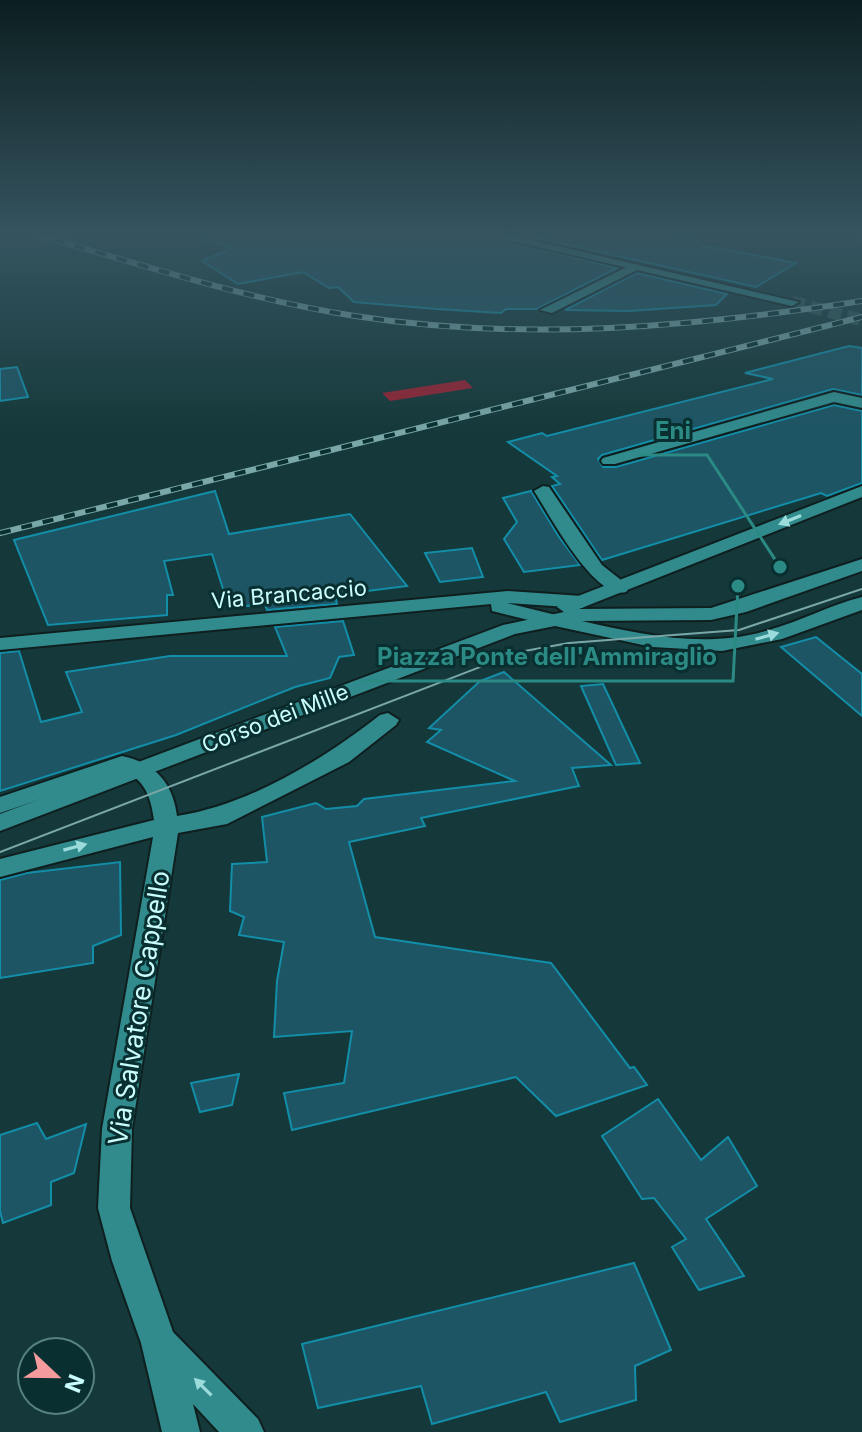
<svg xmlns="http://www.w3.org/2000/svg" width="862" height="1432" viewBox="0 0 862 1432" font-family="Inter,sans-serif">
	<style>
		.water { fill: #942334 }
		.building { fill: #1d5564; stroke: #138ea9; stroke-width: 2 }
		.lines { fill: none; stroke-linecap: round; stroke-linejoin: round }
		.tertiary-tunnel { stroke: #305657; stroke-width: 13; stroke-dasharray: 13 6; stroke-linecap: butt }
		.minor-casing { stroke: #0f1e1e; stroke-width: 4 }
		.tertiary-casing { stroke: #0f1e1e; stroke-width: 4 }
		.minor { fill: #318b8d; fill-rule: evenodd }
		.tertiary { fill: #318b8d; fill-rule: evenodd }
		.tram { stroke: #7aa7a8; stroke-width: 2 }
		.rail-casing { stroke: #7aa7a8; stroke-width: 6 }
		.rail { stroke: #092f30; stroke-width: 4; stroke-dasharray: 11; stroke-linecap: butt }
		.oneway { fill: #9cdbdc }
		.labels { text-anchor: middle; stroke-width: 6; stroke-linejoin: round; paint-order: stroke }
		.street-label { font-size: 22px; fill: #cafdfe; stroke: #092f30 }
		.near-street-label { font-size: 26px; fill: #cafdfe; stroke: #092f30 }
		.leader { fill: none; stroke: #2b8a84; stroke-width: 3 }
		.callout-dot { fill: #2b8a84; stroke: #092f30; stroke-width: 3 }
		.callout-label { font-size: 24px; text-anchor: middle; font-weight: bold; fill: #2b8a84; stroke: #092f30; stroke-width: 6; stroke-linejoin: round; paint-order: stroke }
	</style>
	<rect width="100%" height="100%" fill="#15393a"/>
	<polygon class="water" points="465,380 473,388 390,401 382,393"/>
	<g class="building">
		<polygon points="205,233 475,233 617,268 537,309 506,309 501,313 437,309 354,302 338,287 329,288 303,272 238,284 202,261 232,248 204,240"/>
		<polygon points="515,233 669,233 700,242 700,245 796,263 756,287"/>
		<polygon points="637,273 727,294 716,305 629,311 565,310"/>
		<polygon points="849,346 862,348 862,395 833,389 602,455 598,459 603,467 616,467 834,405 862,411 862,483 827,496 821,493 602,560 552,486 560,484 552,477 557,476 508,442 542,433 547,436 773,379 745,373"/>
		<polygon points="17,367 28,397 0,401 0,369"/>
		<polygon points="215,491 229,534 350,514 407,586 335,595 337,604 267,610 265,604 229,608 212,554 164,561 173,595 167,595 167,615 48,625 14,540"/>
		<polygon points="531,491 559,537 580,565 524,572 504,539 517,522 503,498"/>
		<polygon points="472,548 483,577 440,582 425,553"/>
		<polygon points="343,621 354,655 339,657 330,678 295,687 176,735 0,791 0,653 19,651 41,722 82,712 66,672 170,656 287,656 275,627"/>
		<polygon points="816,637 862,674 862,716 781,647"/>
		<polygon points="504,672 611,765 572,768 579,786 421,818 425,826 349,842 375,937 551,963 630,1068 634,1067 647,1085 556,1116 516,1077 292,1130 284,1093 344,1083 352,1031 274,1037 277,981 284,942 239,935 244,917 230,911 232,864 267,862 262,817 316,803 326,809 357,806 364,799 515,781 427,742 441,730 429,728 480,681"/>
		<polygon points="603,684 640,763 616,765 581,686"/>
		<polygon points="120,862 121,935 93,946 93,963 0,978 0,880 27,873"/>
		<polygon points="239,1074 232,1105 200,1112 191,1083"/>
		<polygon points="658,1099 701,1160 728,1137 757,1186 706,1219 744,1276 699,1290 672,1247 686,1239 654,1198 642,1199 602,1136"/>
		<polygon points="37,1123 46,1139 86,1124 74,1173 51,1182 51,1205 3,1223 0,1211 0,1135"/>
		<polygon points="634,1263 671,1350 635,1366 636,1400 560,1422 546,1392 432,1424 421,1386 318,1408 302,1344"/>
	</g>
	<g class="lines">
		<polyline class="tertiary-tunnel" points="792,302 862,320"/>
		<g class="minor-casing">
			<g id="minor">
				<polygon points="633,264 643,267 552,313 540,310"/>
				<polygon points="834,392 862,398 862,408 834,402 615,464 603,464 601,461 603,458"/>
				<path d="M543,486L549,487L602,565L626,584L629,588L626,592C594,600 550,515 534,491Z"/>
				<polygon points="508,591 582,596 592,602 582,608 507,603 560,616 563,620 553,626 492,611 491,604 0,650 0,638"/>
				<path d="M388,713L399,720L396,725L349,762L227,824L178,833L132,1129L130,1208L173,1332L258,1419L264,1432H219L193,1404L200,1432H162L141,1343L112,1261L98,1208L102,1129L153,837L0,877V859L154,820C151,798 145,779 123,771L0,813V797L122,756C155,763 173,783 177,816C249,805 324,759 380,715Z"/>
			</g>
		</g>
		<g class="tertiary-casing">
			<g id="tertiary">
				<polygon points="478,233 500,233 799,302 792,306"/>
				<path d="M862,486V497L579,609L711,608L862,559V571L746,612L711,620L582,621C643,635 707,649 769,630C801,621 830,605 862,597V610L782,639L722,651L652,647L555,626L515,634L0,831V814L503,625L564,612L557,607L560,603Z"/>
			</g>
		</g>
		<use href="#minor" class="minor"/>
		<use href="#tertiary" class="tertiary"/>
		<polyline class="tram" points="0,852 519,652 569,643 739,630 862,589"/>
		<g class="rail-casing">
			<g id="rail">
				<path d="M32,233C139,264 245,299 355,316C525,342 693,327 862,301"/>
				<polyline points="0,533 862,317"/>
			</g>
		</g>
		<use href="#rail" class="rail"/>
	</g>
	<defs><path id="oneway-solid" d="M-6-.8H1V-3.2L6.5 0L1 3.2V.8H-6Z" transform="scale(2)"/></defs>
	<g class="oneway">
		<use href="#oneway-solid" transform="translate(790 520) rotate(158)"/>
		<use href="#oneway-solid" transform="translate(767 636) rotate(-16)"/>
		<use href="#oneway-solid" transform="translate(75 847) rotate(-15)"/>
		<use href="#oneway-solid" transform="translate(203 1387) rotate(-135)"/>
	</g>
	<linearGradient id="sky" x2="0" y2="1"><stop stop-color="#0c1f20"/><stop offset="0.54" stop-color="#355460"/><stop offset="1" stop-color="#355460" stop-opacity="0"/></linearGradient>
	<rect width="862" height="434" fill="url(#sky)"/>
	<g class="labels">
		<g class="street-label">
			<text transform="translate(289 594) rotate(-5)" y="8">Via Brancaccio</text>
			<text transform="translate(275 718) rotate(-21)" y="8">Corso dei Mille</text>
		</g>
		<g class="near-street-label">
			<text transform="translate(139 1008) rotate(-81)" y="9">Via Salvatore Cappello</text>
		</g>
	</g>
	<path class="leader" d="M780 567L707 455H639M738 586L733 681H361"/>
	<g class="callout-dot">
		<circle cx="780" cy="567" r="8"/>
		<circle cx="738" cy="586" r="8"/>
	</g>
	<g class="callout-label">
		<text x="673" y="439">Eni</text>
		<text x="547" y="665">Piazza Ponte dell'Ammiraglio</text>
	</g>
	<g transform="translate(56 1376) rotate(112)"><circle r="38" fill="#092f30" stroke="#568182" stroke-width="2"/>
	<path d="M0-6L14 30L0 20L-14 30Z" fill="#f59b9e"/>
	<text y="-12" font-size="22" font-weight="bold" text-anchor="middle" fill="#cafdfe">N</text>
	</g>
</svg>
